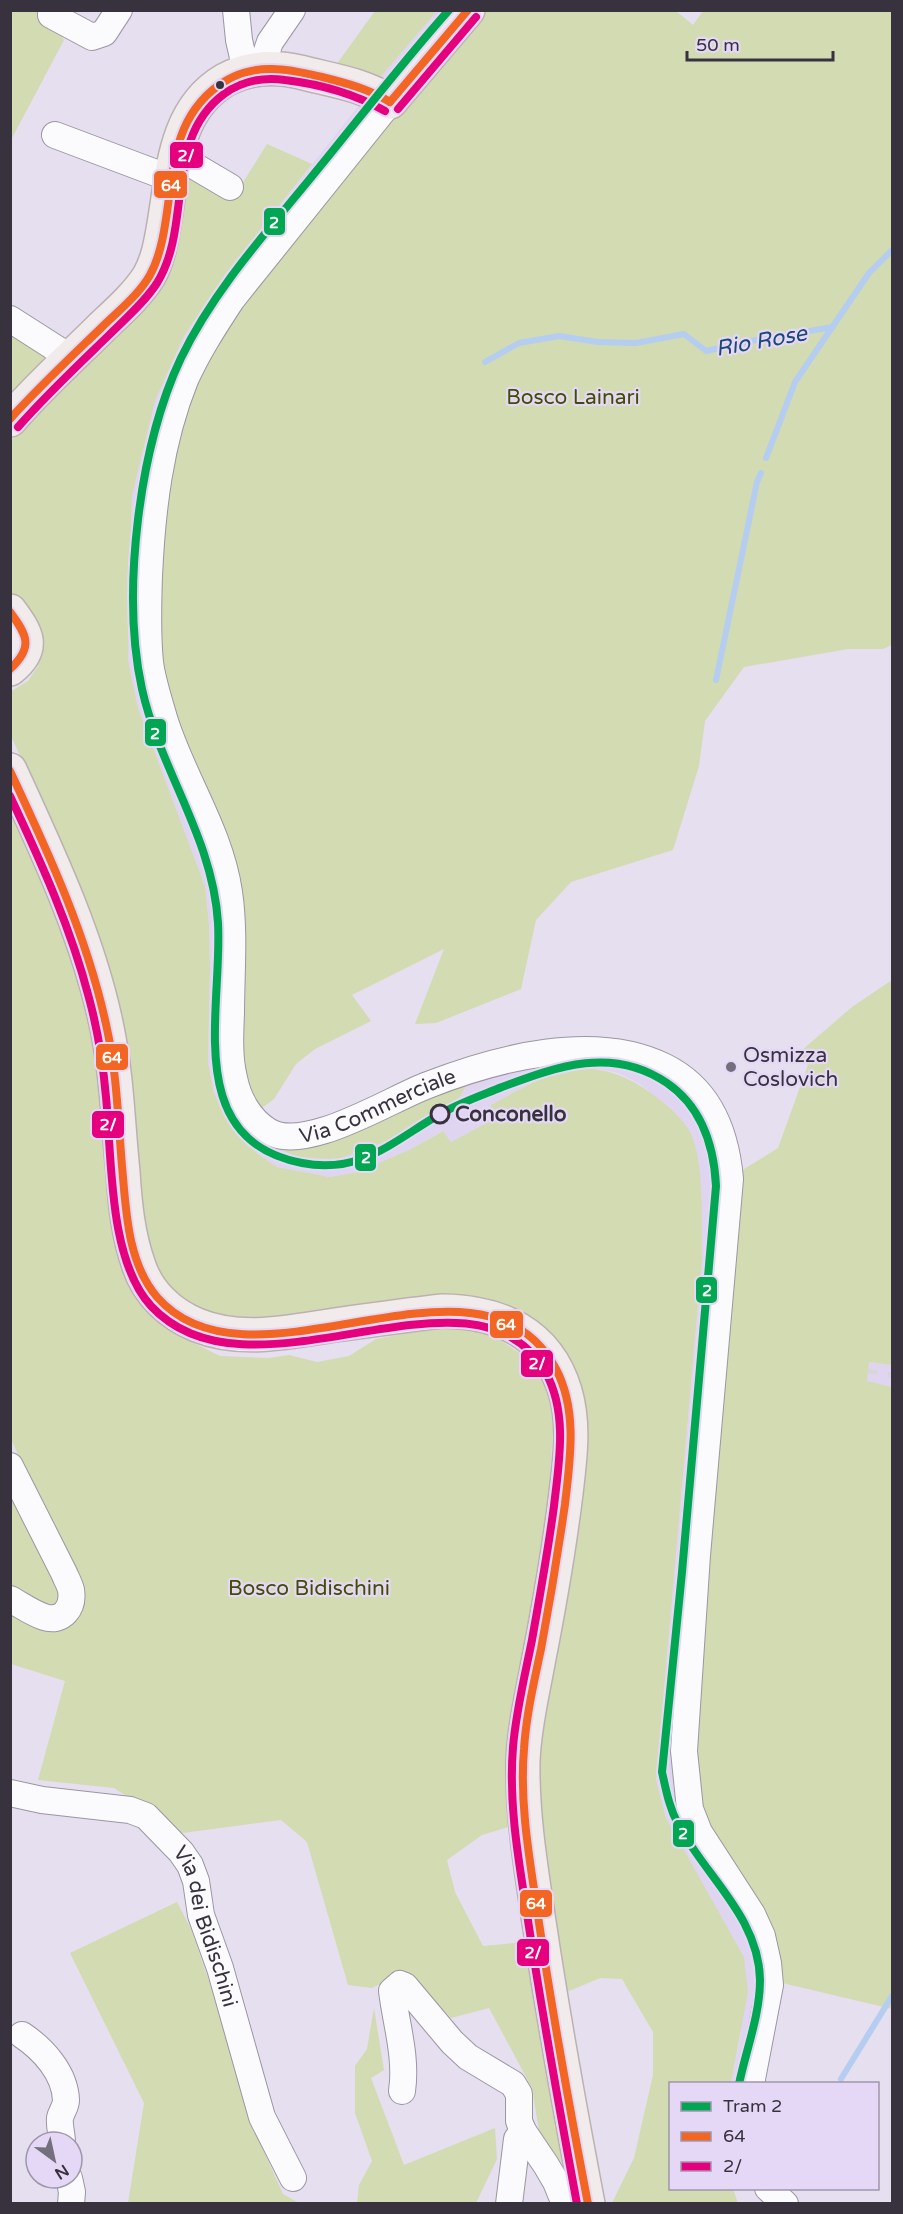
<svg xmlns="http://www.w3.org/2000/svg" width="903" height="2214" viewBox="0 0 903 2214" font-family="'Varela Round',sans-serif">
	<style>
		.built { fill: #e0d5f1 }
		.green { fill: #d3dbb2 }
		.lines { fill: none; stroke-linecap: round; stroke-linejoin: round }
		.stream { stroke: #b4cdf1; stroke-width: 6 }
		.minor-casing { stroke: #9b96a3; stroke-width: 28 }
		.major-casing { stroke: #bcb1b2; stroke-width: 36 }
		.minor { stroke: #fbfafd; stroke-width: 26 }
		.major { stroke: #f1eceb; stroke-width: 33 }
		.rail { stroke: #d8d6da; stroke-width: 4.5; stroke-dasharray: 10 10; stroke-linecap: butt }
		.bus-1-casing { stroke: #e5d8f6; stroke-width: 12 }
		.bus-2-casing { stroke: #e5d8f6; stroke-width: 12 }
		.bus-1 { stroke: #f26522; stroke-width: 8 }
		.bus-2 { stroke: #e5007d; stroke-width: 8 }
		.tram-1-casing { stroke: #e5d8f6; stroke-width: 12 }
		.tram-1 { stroke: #00a651; stroke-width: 8 }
		.bus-dot { fill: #37323e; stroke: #e5d8f6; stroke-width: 2 }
		.poi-dot { fill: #746f7c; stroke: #e5d8f6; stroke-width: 2 }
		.stop-dot { fill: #e5d8f6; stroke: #37323e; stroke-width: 3 }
		.labels { text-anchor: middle; stroke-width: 4.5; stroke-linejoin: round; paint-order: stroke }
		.park-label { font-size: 21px; fill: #414d00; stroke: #e5d8f6 }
		.poi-label { font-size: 21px; fill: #37323e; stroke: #e5d8f6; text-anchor: start }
		.street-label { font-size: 21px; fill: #37323e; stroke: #e5d8f6 }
		.stop-label { font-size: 21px; font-weight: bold; fill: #37323e; stroke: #e5d8f6; text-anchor: start }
		.water-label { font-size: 22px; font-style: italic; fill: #1c4877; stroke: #e5d8f6 }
		.line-badge { stroke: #e5d8f6; stroke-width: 2 }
		.badge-label { font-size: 16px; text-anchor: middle; font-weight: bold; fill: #fff }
	</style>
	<rect width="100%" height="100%" fill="#e6dfef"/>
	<g class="built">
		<polygon points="437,11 461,11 391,89 377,81"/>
		<polygon points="364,99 377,107 221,887 243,1117 385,1142 460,1097 469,1080 501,1070 598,1057 658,1070 695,1100 709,1121 723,1189 673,1788 687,1823 746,1917 764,1968 747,2083 731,2083 741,2033 686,1854 666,1818 656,1780 702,1260 700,1177 675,1114 640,1084 618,1073 599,1069 564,1071 529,1084 491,1105 491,1121 451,1142 442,1131 411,1149 358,1172 330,1177 305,1173 277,1167 258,1154 241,1137 227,1118 214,1093 208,1062 210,968 209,924 205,886 138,708 128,660 132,496 155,401 184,336 224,276"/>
		<polygon points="869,1362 892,1365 892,1387 866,1382"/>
	</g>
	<g class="green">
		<polygon points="11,11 44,11 64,40 11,140"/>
		<polygon points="375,11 437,11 377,81 336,65"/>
		<polygon points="479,11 676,11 693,25 703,11 892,11 892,645 883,649 848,649 744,667 705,721 699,766 673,850 571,882 536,920 521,989 436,1023 415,1024 444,949 352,995 371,1021 315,1049 296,1064 274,1099 258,1111 246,1081 241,1038 242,898 172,716 160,668 161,541 171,467 187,404 219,333"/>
		<path d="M267,144L312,164L224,276L184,336L155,401L132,496L128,660L138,708L205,886L209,924L210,968L208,1062L214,1093L227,1118L241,1137L258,1154L277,1167L330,1177L358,1172L411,1149L443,1131L451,1142L490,1121L491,1105C551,1071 593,1049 655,1096C668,1106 686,1121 692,1136C705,1169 701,1224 702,1260L656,1780L666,1818L744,1957L748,1992L731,2083L670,2084V2188L733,2189L738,2203H612L634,2158L653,2075V2032L622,1979L600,1978L562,1994L538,1837L540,1717L582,1453L529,1318L501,1304L465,1295L417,1297L247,1322L208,1316L178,1298L157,1271L145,1240L47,815L11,736L10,692L28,681L38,666L42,648L37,629L11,591V441L133,314L185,175L232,200Z"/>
		<polygon points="11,326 53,358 11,397"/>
		<polygon points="10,804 80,963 165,1323 190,1341 220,1356 269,1358 289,1355 317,1362 349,1356 376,1339 415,1332 458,1328 494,1336 524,1356 542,1378 554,1413 547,1524 515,1825 482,1835 447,1860 455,1892 483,1946 525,1942 572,2177 539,2131 532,2088 489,2008 451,2018 412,1978 393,1978 372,1988 348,1985 307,1842 281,1820 183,1833 114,1788 38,1780 65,1681 11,1664 11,1608 55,1628 68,1627 67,1613 73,1575 11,1439"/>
		<polygon points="892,980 892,1365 869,1362 867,1381 892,1387 892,2009 774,1981 698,1799 694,1753 736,1174 778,1148 808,1065 794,1057 852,1007"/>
		<polygon points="469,1080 460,1097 385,1142 338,1159 297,1158 262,1138"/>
		<polygon points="10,1486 57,1582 60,1599 53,1608 11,1591"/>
		<polygon points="177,1902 191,1929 231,2045 255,2132 283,2194 299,2203 128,2203 144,2103 70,1953"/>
		<polygon points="374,2008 384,2070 371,2078 404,2165 495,2128 497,2159 476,2203 357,2203 359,2185 372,2161 355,2113 355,2066 367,2049"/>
	</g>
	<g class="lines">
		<g class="stream">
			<polyline points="485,362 519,343 559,336 598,342 636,343 684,334 706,351 756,340 833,327"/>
			<polyline points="766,458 795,382 869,273 892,250"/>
			<polyline points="716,680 757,482 761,473"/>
			<polyline points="841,2079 892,1996"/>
		</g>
		<g class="minor-casing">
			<g id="minor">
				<polyline points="236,10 239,40 246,71"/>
				<polyline points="51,15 92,37 104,33 119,10"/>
				<polyline points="261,68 270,42 292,10"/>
				<path id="s1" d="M390,102L232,299C215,325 198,351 185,380C160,442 152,510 149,576C148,605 147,634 150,662C152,680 159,700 164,718C182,777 220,830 229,892C235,932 231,974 231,1014C230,1035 229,1058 234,1078C238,1099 250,1120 268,1131C305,1154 390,1099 428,1085C497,1058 595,1032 665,1067C709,1089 726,1133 730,1179L697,1555L684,1751L690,1809L699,1832L752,1914L762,1936L768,1963L770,1985L751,2084"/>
				<polyline points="55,135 172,179"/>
				<polyline points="175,157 191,164 230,187"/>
				<polyline points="10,319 71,358"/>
				<path d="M10,1466L64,1573C66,1578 70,1585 71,1590C74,1608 62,1623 44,1617C32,1613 21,1605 10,1599"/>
				<path id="s2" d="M10,1793L42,1800L130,1810L146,1816L181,1852L190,1865L196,1881L201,1915L220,1968L262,2117L293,2178"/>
				<path d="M22,2035C43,2049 65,2073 66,2100C66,2107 61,2112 60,2118C59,2125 62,2135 62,2142"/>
				<path d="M402,2091C407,2057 396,2024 392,1991L400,1984L405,1986L452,2042L468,2057L513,2084L519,2094V2121L523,2131L546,2165L556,2182L565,2204"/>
				<polyline points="69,2178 72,2192 71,2204"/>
				<polyline points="768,2188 785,2204"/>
				<polyline points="509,2204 517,2139 523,2131"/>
			</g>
		</g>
		<g class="major-casing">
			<g id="major">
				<path d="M10,420C39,386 72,357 103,326C119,311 137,295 149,276C158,260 161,242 164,224C173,172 174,110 225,80C249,67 274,66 300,72C330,80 363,84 390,102L468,10"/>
				<path d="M10,611C27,634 36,648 10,669"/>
				<path d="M10,770C48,853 89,939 107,1028C117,1076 118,1124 123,1172C125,1204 128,1235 139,1266C148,1293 170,1314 197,1325C241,1343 289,1332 335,1325C371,1320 407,1315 443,1311C499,1312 547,1332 565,1391C575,1424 570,1459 566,1493C559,1550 549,1607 538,1663C532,1696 524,1728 523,1761C522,1815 531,1868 539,1922C553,2016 570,2110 588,2204"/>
			</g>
		</g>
		<use href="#minor" class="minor"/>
		<use href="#major" class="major"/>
		<polyline class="rail" points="868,1371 892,1375"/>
		<g class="bus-1-casing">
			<g id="bus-1">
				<polyline points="390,102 468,10"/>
				<path d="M10,419C39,387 70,358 100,329C117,312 138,296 150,275C169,241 167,185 178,146C190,102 225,68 272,69C289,69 305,73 322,77C346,83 369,89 390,102"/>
				<path d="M10,612C27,635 34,647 10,669"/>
				<path d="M10,771C49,854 88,938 107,1029C117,1074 118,1120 122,1166C126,1209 127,1262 157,1297C252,1406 481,1228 556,1369C578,1411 570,1460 565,1504C558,1553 550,1601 541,1649C534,1682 526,1716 524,1749C519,1807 531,1866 539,1923C553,2017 570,2110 588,2204"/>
			</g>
		</g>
		<g class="bus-2-casing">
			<g id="bus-2">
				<polyline points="398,109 476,17"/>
				<path d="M18,427C46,395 77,366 108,336C125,319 144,303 157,283C193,225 163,139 224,94C242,81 264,77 285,80C319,84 355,94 385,111"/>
				<path d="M10,796C41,862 71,928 89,998C98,1031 103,1063 106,1097C112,1157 108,1259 151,1306C252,1415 475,1245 546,1373C568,1414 559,1462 554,1506C548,1551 540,1595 532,1640C525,1675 516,1711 513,1747C508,1807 520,1868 529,1927C543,2019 560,2112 577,2204"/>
			</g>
		</g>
		<use href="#bus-1" class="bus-1"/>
		<use href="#bus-2" class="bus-2"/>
		<g class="tram-1-casing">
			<path id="tram-1" d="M449,10C400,65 356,123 309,180C263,236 213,292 181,358C139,446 121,593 142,689C160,770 213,838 218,923C223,1008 181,1140 302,1163C359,1174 390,1144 435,1117C456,1104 480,1096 502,1087C558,1066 613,1046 667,1083C702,1107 714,1146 716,1186L682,1572L662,1772C666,1790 669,1807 678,1824C705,1876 759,1917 760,1980C760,2015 746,2050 739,2084"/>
		</g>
		<use href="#tram-1" class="tram-1"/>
	</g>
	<circle class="bus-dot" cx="220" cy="85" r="5"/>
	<circle class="poi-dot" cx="731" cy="1067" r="6"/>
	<circle class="stop-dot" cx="440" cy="1114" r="9"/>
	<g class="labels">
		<g class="park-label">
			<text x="573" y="404">Bosco Lainari</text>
			<text x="309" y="1595">Bosco Bidischini</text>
		</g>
		<g class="poi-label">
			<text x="743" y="1062">Osmizza<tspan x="743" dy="24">Coslovich</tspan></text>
		</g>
		<g class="street-label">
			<text dy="7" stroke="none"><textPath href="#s1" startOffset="1244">Via Commerciale</textPath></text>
			<text dy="7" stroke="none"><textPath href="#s2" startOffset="268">Via dei Bidischini</textPath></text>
		</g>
		<g class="stop-label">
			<text x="455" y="1121">Conconello</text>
		</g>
		<g class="water-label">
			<text transform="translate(761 340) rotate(-10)" y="8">Rio Rose</text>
		</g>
	</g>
	<g class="line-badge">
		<rect x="169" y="141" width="35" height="28" rx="6" fill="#e5007d"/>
		<rect x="153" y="170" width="35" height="29" rx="6" fill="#f26522"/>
		<rect x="263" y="207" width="23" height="29" rx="6" fill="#00a651"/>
		<rect x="144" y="718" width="23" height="29" rx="6" fill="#00a651"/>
		<rect x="95" y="1043" width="34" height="28" rx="6" fill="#f26522"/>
		<rect x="91" y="1110" width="34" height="29" rx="6" fill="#e5007d"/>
		<rect x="354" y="1143" width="23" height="29" rx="6" fill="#00a651"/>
		<rect x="695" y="1276" width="23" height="28" rx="6" fill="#00a651"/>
		<rect x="489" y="1310" width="35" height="29" rx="6" fill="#f26522"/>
		<rect x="520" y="1349" width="34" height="29" rx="6" fill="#e5007d"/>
		<rect x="672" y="1819" width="23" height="29" rx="6" fill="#00a651"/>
		<rect x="519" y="1889" width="34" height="29" rx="6" fill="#f26522"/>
		<rect x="516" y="1938" width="34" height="29" rx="6" fill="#e5007d"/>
	</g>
	<g class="badge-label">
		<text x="186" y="161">2/</text>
		<text x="171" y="191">64</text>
		<text x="274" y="228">2</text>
		<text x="155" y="739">2</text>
		<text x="112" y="1063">64</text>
		<text x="108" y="1130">2/</text>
		<text x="366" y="1163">2</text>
		<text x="707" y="1296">2</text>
		<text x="506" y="1330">64</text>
		<text x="537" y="1369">2/</text>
		<text x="683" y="1839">2</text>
		<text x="536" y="1909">64</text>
		<text x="533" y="1958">2/</text>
	</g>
	<rect width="903" height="2214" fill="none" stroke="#37323e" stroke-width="24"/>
	<rect x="669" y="2082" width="210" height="108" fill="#e5d8f6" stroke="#9f96ac" stroke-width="1.5"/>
	<rect x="681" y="2102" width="30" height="9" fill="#00a651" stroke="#9f96ac" stroke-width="1.5"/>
	<text x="723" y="2112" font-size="18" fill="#37323e">Tram 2</text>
	<rect x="681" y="2132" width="30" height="9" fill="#f26522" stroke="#9f96ac" stroke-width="1.5"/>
	<text x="723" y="2142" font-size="18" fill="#37323e">64</text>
	<rect x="681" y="2162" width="30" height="9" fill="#e5007d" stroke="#9f96ac" stroke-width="1.5"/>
	<text x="723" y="2172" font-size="18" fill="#37323e">2/</text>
	<g transform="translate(54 2160) rotate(147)"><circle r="28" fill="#e5d8f6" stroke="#9f96ac" stroke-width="1.5"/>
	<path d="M0-4.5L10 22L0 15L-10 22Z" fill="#746f7c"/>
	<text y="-9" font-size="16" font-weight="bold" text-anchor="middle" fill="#37323e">N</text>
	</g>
	<path d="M687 51v9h146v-9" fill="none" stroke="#37323e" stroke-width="3"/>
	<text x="696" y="51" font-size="18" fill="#37323e" stroke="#e5d8f6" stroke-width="4.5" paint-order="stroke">50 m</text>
</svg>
